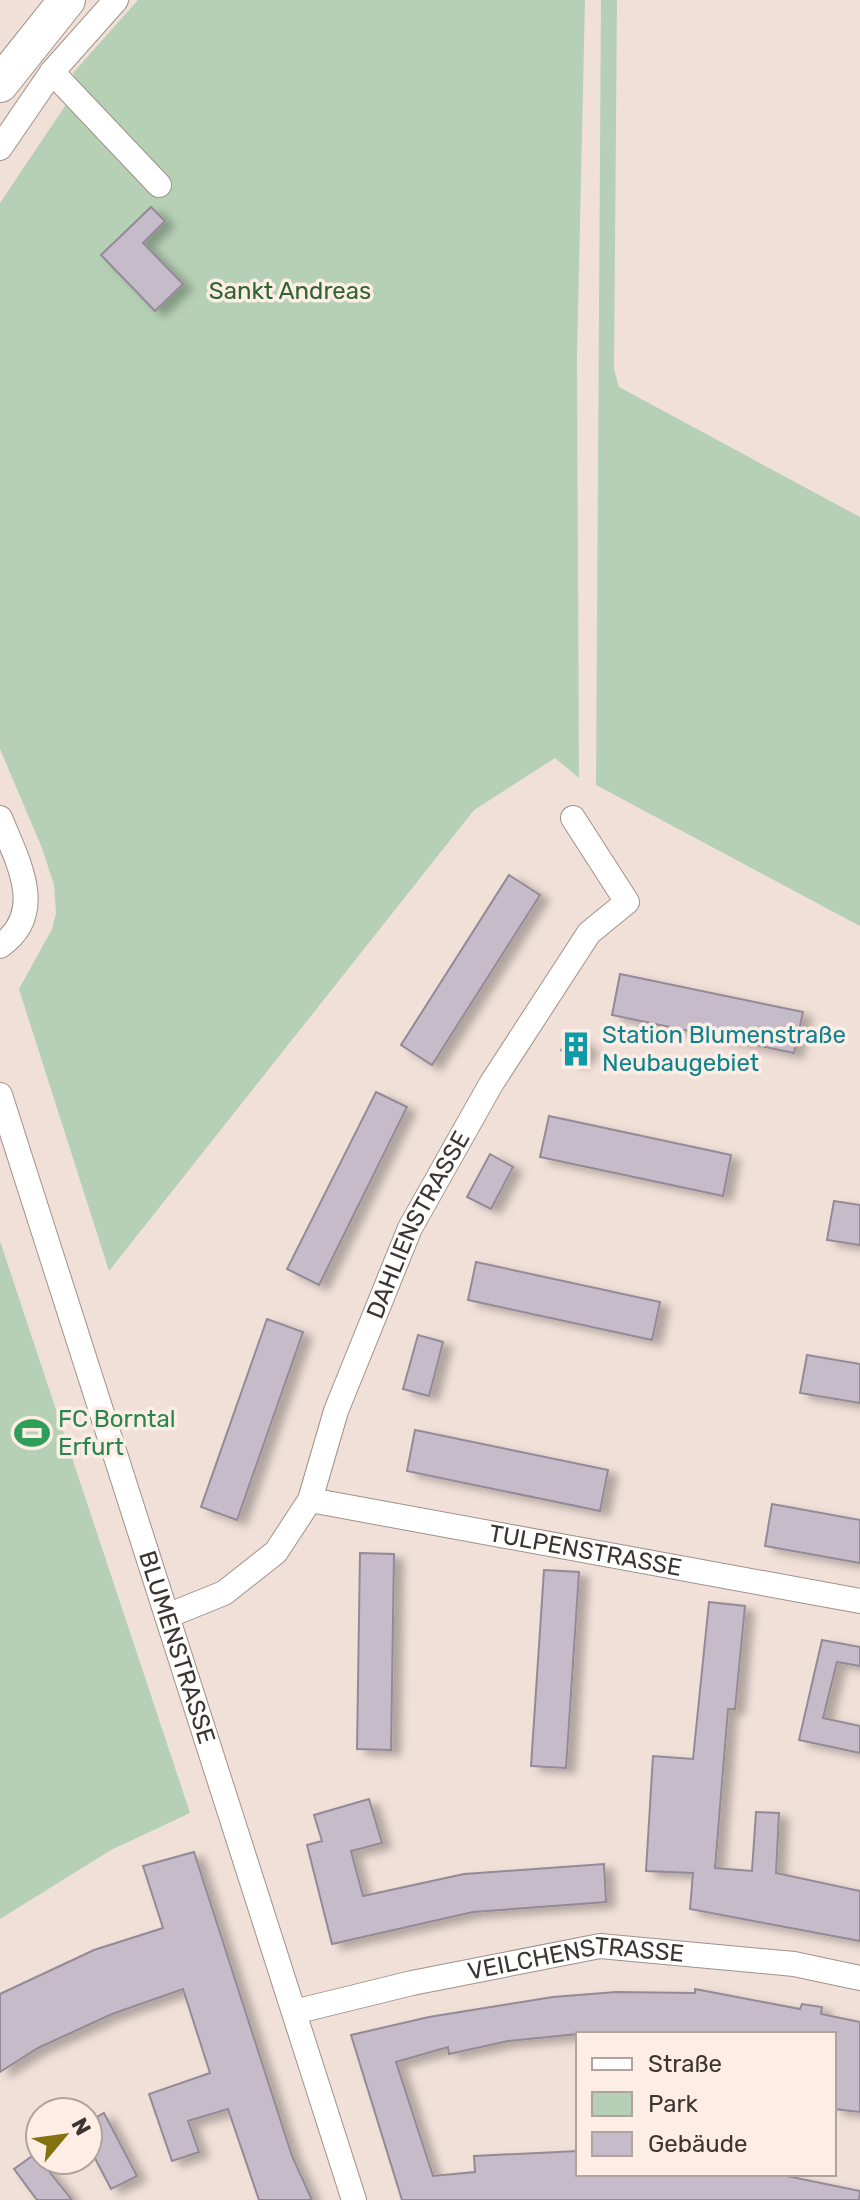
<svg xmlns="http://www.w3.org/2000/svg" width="860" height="2200" viewBox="0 0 860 2200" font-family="Rubik,sans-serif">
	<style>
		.green { fill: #b5d0b4 }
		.building { fill: #c6bcc9; stroke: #948a97; stroke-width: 2; filter: url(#shadow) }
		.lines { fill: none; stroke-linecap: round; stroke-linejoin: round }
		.minor-casing { stroke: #a09189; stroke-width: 26 }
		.highway-casing { stroke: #a09189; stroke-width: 38 }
		.minor { stroke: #fff; stroke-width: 24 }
		.highway { stroke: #fff; stroke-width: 36 }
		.labels { text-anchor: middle; stroke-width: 7; stroke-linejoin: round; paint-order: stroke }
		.park-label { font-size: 24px; fill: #2d6630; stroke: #feede5 }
		.culture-label { font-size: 24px; fill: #0d838f; stroke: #feede5; text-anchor: start }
		.street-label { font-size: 24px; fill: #3c3532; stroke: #feede5 }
		.leisure-label { font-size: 24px; fill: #27864d; stroke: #feede5; text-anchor: start }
	</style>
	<defs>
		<filter id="shadow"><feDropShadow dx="9" dy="5" stdDeviation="4" flood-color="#0004"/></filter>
	</defs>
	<rect width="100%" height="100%" fill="#f0e0d8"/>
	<g class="green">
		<polygon points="138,0 585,0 577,357 579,778 555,758 474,810 109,1271 19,989 52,929 56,913 54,885 42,848 0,749 0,203 65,106 79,91 73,73"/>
		<polygon points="601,0 617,0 614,369 619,387 860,517 860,926 596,785"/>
		<polygon points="0,1241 190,1813 111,1850 0,1919"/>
	</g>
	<g class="building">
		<polygon points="151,207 165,221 143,243 183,284 155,311 101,255"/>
		<polygon points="509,875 540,895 432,1065 401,1045"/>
		<polygon points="620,974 803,1012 794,1053 612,1015"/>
		<polygon points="573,1035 590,1048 578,1063 561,1050"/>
		<polygon points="376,1092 407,1107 319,1285 287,1269"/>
		<polygon points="549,1116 731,1155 723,1196 540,1157"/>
		<polygon points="490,1154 513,1167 491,1209 467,1197"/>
		<polygon points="834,1201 860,1205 860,1245 827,1240"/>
		<polygon points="476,1262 660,1302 652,1340 468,1300"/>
		<polygon points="267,1319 303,1332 237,1520 201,1507"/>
		<polygon points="418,1335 443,1342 429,1396 403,1389"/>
		<polygon points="807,1355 860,1364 860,1403 800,1393"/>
		<polygon points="415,1430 608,1470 600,1511 407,1471"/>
		<polygon points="772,1504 860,1520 860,1563 765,1546"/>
		<polygon points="360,1553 394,1554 391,1750 357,1749"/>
		<polygon points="544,1570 579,1572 566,1768 531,1766"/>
		<polygon points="709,1602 745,1606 735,1709 728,1709 715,1868 752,1871 756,1812 779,1813 776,1873 860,1891 860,1941 690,1909 693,1873 646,1871 653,1756 693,1759"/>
		<polygon points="822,1640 860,1647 860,1666 837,1662 823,1718 860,1726 860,1753 799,1740"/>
		<polygon points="369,1799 382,1843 351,1851 363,1896 464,1874 604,1864 606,1902 473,1912 332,1944 307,1845 322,1841 314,1815"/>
		<polygon points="194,1852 292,2156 312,2200 259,2200 228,2109 188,2121 199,2152 172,2161 149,2094 210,2073 183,1989 112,2014 38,2048 0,2072 0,1994 94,1950 163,1928 143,1866"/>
		<polygon points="695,1989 800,2009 802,2004 822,2007 821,2014 860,2022 860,2112 834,2109 834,2034 578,2034 508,2041 449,2054 448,2047 396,2062 433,2176 475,2172 474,2156 578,2151 578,2174 777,2174 860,2191 859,2200 402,2200 351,2035 429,2017 553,1997 616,1992 695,1993"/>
		<polygon points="104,2113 137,2176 111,2189 88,2145 88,2122"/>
		<polygon points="38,2152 40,2160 72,2200 37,2200 14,2169"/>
	</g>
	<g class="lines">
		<g class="minor-casing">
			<g id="minor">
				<polyline points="52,72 159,185"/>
				<polyline points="0,148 52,72 116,0"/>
				<path d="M0,818C17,860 48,913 0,946"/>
				<path id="s1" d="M0,1095L354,2200"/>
				<path id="s2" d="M310,1500L860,1601"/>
				<path id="s3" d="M167,1616L224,1593L276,1552L310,1500L336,1411L410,1228L491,1084L589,933L627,902L573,818"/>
				<path id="s4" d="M294,2012L412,1983L600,1946L794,1964L860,1978"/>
			</g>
		</g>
		<g class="highway-casing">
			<polyline id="highway" points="0,84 67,0"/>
		</g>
		<use href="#minor" class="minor"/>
		<use href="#highway" class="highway"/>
	</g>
	<defs>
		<g id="building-bare" transform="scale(2.76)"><path d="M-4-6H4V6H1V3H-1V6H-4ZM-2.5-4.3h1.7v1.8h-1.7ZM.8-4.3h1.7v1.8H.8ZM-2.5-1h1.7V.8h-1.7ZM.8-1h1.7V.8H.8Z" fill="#0f9aa8" stroke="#feede5" stroke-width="2.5" paint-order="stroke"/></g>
		<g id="stadium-bare" transform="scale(2.76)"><path d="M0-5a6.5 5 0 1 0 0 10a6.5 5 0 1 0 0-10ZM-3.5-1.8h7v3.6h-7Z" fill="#2e9e5b" stroke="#feede5" stroke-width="2.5" paint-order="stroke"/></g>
	</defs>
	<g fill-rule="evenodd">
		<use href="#building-bare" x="576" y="1049"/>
		<use href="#stadium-bare" x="32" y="1433"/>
	</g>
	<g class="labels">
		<g class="park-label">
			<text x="290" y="299">Sankt Andreas</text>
		</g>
		<g class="culture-label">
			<text x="602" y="1043">Station Blumenstraße<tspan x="602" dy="28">Neubaugebiet</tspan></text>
		</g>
		<g class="street-label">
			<text dy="8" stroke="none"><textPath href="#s3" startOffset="486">DAHLIENSTRASSE</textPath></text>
			<text dy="8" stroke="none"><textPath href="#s2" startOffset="280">TULPENSTRASSE</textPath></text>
			<text dy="8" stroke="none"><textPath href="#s1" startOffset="580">BLUMENSTRASSE</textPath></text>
			<text dy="8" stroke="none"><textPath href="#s4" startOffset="288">VEILCHENSTRASSE</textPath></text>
		</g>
		<g class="leisure-label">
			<text x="58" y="1427">FC Borntal<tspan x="58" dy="28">Erfurt</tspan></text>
		</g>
	</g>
	<rect x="576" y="2032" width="260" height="144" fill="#feede5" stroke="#b0a39d" stroke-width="2"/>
	<rect x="592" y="2058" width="40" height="12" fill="#ffffff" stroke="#b0a39d" stroke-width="2"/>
	<text x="648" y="2072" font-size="24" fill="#3c3532">Straße</text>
	<rect x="592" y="2092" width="40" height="24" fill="#b5d0b4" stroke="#b0a39d" stroke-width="2"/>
	<text x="648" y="2112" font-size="24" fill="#3c3532">Park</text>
	<rect x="592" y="2132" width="40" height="24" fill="#c6bcc9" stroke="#b0a39d" stroke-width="2"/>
	<text x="648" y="2152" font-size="24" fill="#3c3532">Gebäude</text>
	<g transform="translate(64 2136) rotate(61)"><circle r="38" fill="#feede5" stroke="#b0a39d" stroke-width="2"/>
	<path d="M0-6L14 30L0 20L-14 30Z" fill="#847111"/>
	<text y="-12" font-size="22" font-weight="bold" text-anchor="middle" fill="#3c3532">N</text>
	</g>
</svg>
